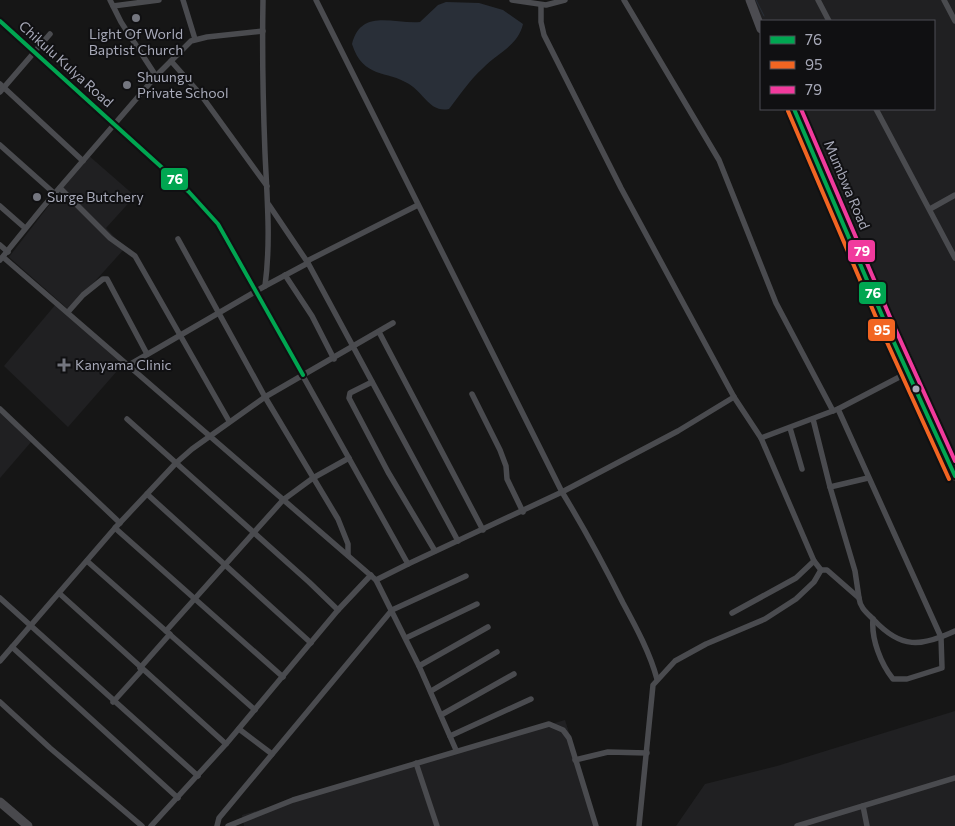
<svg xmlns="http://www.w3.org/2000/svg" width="955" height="826" viewBox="0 0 955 826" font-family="Commissioner,sans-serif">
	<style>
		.built { fill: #202022 }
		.water { fill: #292f38 }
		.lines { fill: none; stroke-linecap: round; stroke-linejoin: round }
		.stream { stroke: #292f38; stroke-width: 1 }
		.street { stroke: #4a4b4f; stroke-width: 5.5 }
		.secondary { stroke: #49494d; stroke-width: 9 }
		.primary { stroke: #4c4c51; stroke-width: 9 }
		.bus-1-casing { stroke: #101012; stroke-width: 8 }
		.bus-2-casing { stroke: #101012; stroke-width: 8 }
		.bus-3-casing { stroke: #101012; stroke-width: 8 }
		.bus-1 { stroke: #00a651; stroke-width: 4 }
		.bus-2 { stroke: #f26522; stroke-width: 4 }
		.bus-3 { stroke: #f13a9d; stroke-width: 4 }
		.poi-dot { fill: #74767f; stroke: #101012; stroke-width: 2 }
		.bus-dot { fill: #a7a9b8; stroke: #101012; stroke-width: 2 }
		.labels { text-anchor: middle; stroke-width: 4; stroke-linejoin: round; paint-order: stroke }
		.poi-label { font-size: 14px; fill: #a7a9b8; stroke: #101012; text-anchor: start }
		.street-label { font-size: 14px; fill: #a7a9b8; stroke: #101012 }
		.line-badge { stroke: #101012; stroke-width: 2 }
		.badge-label { font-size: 14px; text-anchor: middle; font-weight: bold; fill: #fff }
	</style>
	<rect width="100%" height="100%" fill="#161616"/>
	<g class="built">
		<polygon points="750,0 955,0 955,470 797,109 934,109 934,21 761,21"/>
		<polygon points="88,155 135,196 106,228 125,248 69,310 9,257"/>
		<polygon points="56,304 124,363 68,427 4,366"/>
		<polygon points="0,411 31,442 0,478"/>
		<polygon points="955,711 955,826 676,826 705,784 777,766"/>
		<polygon points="565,720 598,826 244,826 242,815"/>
	</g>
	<path class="water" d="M446,2L479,3L503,10L523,24C518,46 497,53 482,69C469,81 460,95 449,109C430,113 424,93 409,84C387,70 363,79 352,44C361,8 393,24 420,22L438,5Z"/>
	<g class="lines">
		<polyline class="stream" points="756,0 764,16"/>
		<g class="street">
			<polyline points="110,0 121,22 156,76"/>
			<polyline points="183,0 195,39"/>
			<path d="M316,0L562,492C584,528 604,565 623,603C636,627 650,653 657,679"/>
			<polyline points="512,0 546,5 565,0"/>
			<polyline points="624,0 719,160 776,303 833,411"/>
			<polyline points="818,0 829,21"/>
			<polyline points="944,0 955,21"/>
			<path d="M541,5V22L544,35L621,188L734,397L761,438L814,561L821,570H827L859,598C860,608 867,613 874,620C901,649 921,647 955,631"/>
			<polyline points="113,6 159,0"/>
			<polyline points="0,21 189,192 218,224 408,564 562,492 678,431 734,397"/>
			<polyline points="171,61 201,95 267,186"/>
			<polyline points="0,84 83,161"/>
			<polyline points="0,92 50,34"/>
			<polyline points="876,109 955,258"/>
			<polyline points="0,145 55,194"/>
			<polyline points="60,188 110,238 135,256 229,421"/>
			<polyline points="269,205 308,263 458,541"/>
			<polyline points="0,206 25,228"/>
			<polyline points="930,209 955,195"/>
			<polyline points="178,239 265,397 338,519 348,544 348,555"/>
			<polyline points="0,245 8,252"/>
			<polyline points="3,257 376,580 408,564"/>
			<polyline points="0,260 43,207 156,76 191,41 207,37 263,31"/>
			<polyline points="307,261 418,205"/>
			<polyline points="285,275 312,316 334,359"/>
			<polyline points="265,286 308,263"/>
			<polyline points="68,312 83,295 103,279 107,279 147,354"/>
			<polyline points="379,332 483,530"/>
			<path d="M129,365L265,286C271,241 267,198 265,153C263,102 262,51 263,0"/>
			<polyline points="372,382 350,393 349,398 388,472 435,551"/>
			<polyline points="472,394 500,450 506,466 507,479 523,512"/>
			<polyline points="0,409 120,523"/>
			<path d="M838,409L941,637L942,668L907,679H893C881,664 871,639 873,619"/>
			<polyline points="127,419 309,582 338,610"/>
			<polyline points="813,419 830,487 855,571 859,598"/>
			<polyline points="790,428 802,469"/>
			<polyline points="761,438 838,409 909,372"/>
			<polyline points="830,487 868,478"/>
			<polyline points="147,494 311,643"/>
			<polyline points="115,528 283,677"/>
			<polyline points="87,561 255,710"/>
			<polyline points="376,580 419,666 456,750"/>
			<polyline points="60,594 226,744"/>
			<polyline points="0,598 198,776"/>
			<polyline points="732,613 796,578 814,561"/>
			<polyline points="166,631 283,500 313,478 349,458"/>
			<polyline points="406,638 477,604"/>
			<polyline points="12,647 178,798"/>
			<polyline points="0,661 115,528 176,463 192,449 265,397 393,323"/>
			<polyline points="419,666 488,627"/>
			<polyline points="140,668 170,634"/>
			<polyline points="431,691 497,652"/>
			<polyline points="0,702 50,748 142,826"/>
			<polyline points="113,702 142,670"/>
			<polyline points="441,715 514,674"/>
			<polyline points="239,729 272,754"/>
			<polyline points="450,736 531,699"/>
			<polyline points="575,760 608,752 647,753"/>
			<polyline points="416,763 437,826"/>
			<polyline points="863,806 867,826"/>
			<polyline points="151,826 226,744 338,610 371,575"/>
			<polyline points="217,826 219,818 392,610 466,576"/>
			<polyline points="228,826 293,800 549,724 563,730 569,738 596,826"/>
			<polyline points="639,826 653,685 675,661 706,644 765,619 796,599 814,582 821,570"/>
			<polyline points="797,826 955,778"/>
		</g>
		<polyline class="secondary" points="0,802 28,826"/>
		<g class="primary">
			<polyline points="750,0 761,29"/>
			<polyline points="794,109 887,327 955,476"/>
			<polyline points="800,109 826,171"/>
			<polyline points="903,348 921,388"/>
		</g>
		<g class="bus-1-casing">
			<g id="bus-1">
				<polyline points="0,21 189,192 218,224 303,375"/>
				<polyline points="794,109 887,327 955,476"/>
			</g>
		</g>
		<g class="bus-2-casing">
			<polyline id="bus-2" points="788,111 881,329 949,479"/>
		</g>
		<g class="bus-3-casing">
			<polyline id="bus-3" points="801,109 893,324 955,461"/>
		</g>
		<use href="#bus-1" class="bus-1"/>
		<use href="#bus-2" class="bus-2"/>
		<use href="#bus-3" class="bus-3"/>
	</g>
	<g class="poi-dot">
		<circle cx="136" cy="18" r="5"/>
		<circle cx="127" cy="85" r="5"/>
		<circle cx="37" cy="197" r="5"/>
		<path d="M61.5 357.5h5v5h5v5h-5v5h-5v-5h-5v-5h5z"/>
	</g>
	<circle class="bus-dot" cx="916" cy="389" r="4.5"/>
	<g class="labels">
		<g class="poi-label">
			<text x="136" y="39" text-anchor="middle">Light Of World<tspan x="136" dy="16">Baptist Church</tspan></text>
			<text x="137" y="82">Shuungu<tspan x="137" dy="16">Private School</tspan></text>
			<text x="47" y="202">Surge Butchery</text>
			<text x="75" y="370">Kanyama Clinic</text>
		</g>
		<g class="street-label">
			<text transform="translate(66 64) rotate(42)" y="5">Chikulu Kulya Road</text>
			<text transform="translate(847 185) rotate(67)" y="5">Mumbwa Road</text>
		</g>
	</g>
	<g class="line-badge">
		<rect x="160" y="167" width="29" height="24" rx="5" fill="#00a651"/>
		<rect x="847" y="239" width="29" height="24" rx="5" fill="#f13a9d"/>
		<rect x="858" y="281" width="29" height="24" rx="5" fill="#00a651"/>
		<rect x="867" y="318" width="29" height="24" rx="5" fill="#f26522"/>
	</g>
	<g class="badge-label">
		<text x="175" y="184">76</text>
		<text x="862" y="256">79</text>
		<text x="873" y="298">76</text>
		<text x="882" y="335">95</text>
	</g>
	<rect x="760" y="20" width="175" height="90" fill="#101012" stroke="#4c4d54"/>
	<rect x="770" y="36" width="25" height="8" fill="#00a651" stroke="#4c4d54"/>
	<text x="805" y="45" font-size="15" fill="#a7a9b8">76</text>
	<rect x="770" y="61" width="25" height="8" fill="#f26522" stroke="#4c4d54"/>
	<text x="805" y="70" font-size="15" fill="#a7a9b8">95</text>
	<rect x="770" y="86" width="25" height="8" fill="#f13a9d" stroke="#4c4d54"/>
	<text x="805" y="95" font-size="15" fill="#a7a9b8">79</text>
</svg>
